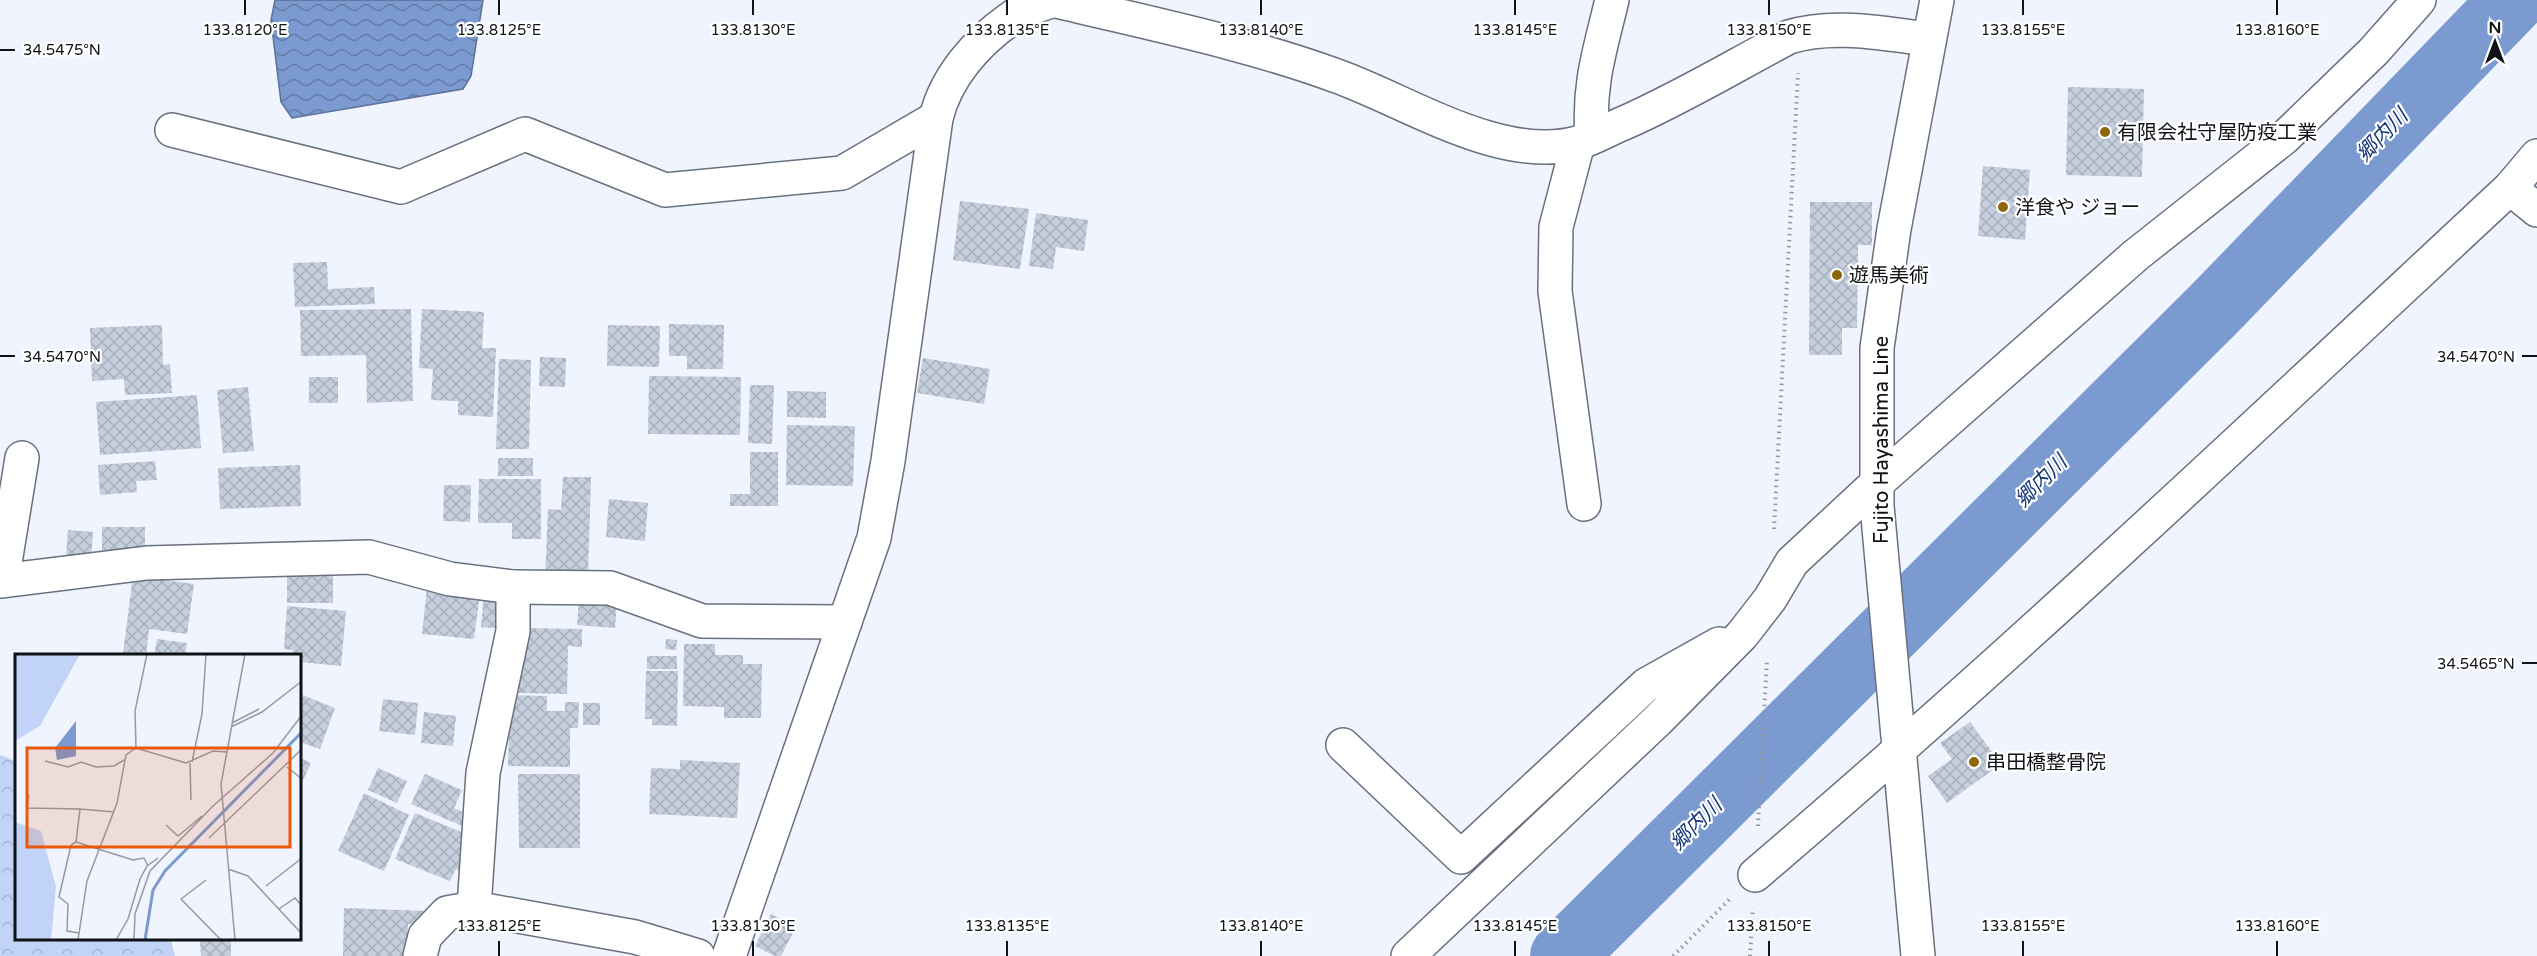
<svg xmlns="http://www.w3.org/2000/svg" width="2537" height="956" viewBox="0 0 2537 956" font-family="'Varela Round','Noto Sans JP',sans-serif">
	<style>
		.forest { fill: url(#forest-crowns) }
		.water { fill: url(#water-waves); stroke: #5b7198; stroke-width: 1.5 }
		.lines { fill: none; stroke-linecap: round; stroke-linejoin: round }
		.river { stroke: #7b9acf; stroke-width: 66 }
		.building { fill: url(#building-cross-hatch) }
		.minor-casing { stroke: #69717f; stroke-width: 36 }
		.secondary-casing { stroke: #69717f; stroke-width: 36 }
		.path { stroke: #92969e; stroke-width: 4; stroke-dasharray: 1.5 4.5; stroke-linecap: butt }
		.minor { stroke: #fff; stroke-width: 33 }
		.secondary { stroke: #fff; stroke-width: 33 }
		.ticks { fill: none; stroke: #0f1217; stroke-width: 2 }
		.poi-dot { fill: #8e660a; stroke: #fff; stroke-width: 2 }
		.labels { text-anchor: middle; stroke-width: 4.5; stroke-linejoin: round; paint-order: stroke }
		.poi-label { font-size: 20px; fill: #0f1217; stroke: #fff; text-anchor: start }
		.street-label { font-size: 20px; fill: #0f1217; stroke: #fff }
		.water-label { font-size: 21px; font-style: italic; fill: #163878; stroke: #fff }
		.inset-river { fill: none; stroke: #7b9acf; stroke-width: 3 }
		.inset-road { fill: none; stroke: #959aa2; stroke-width: 1.5 }
		.view { fill: #e8590c; fill-opacity: 0.15; stroke: #e8590c; stroke-width: 3 }
		.inset-edge { fill: none; stroke: #0f1217; stroke-width: 3 }
		.ticks-label { font-size: 15px; text-anchor: middle; fill: #0f1217; stroke: #fff; stroke-width: 4.5; stroke-linejoin: round; paint-order: stroke }
	</style>
	<defs>
		<pattern id="forest-crowns" width="20" height="18" patternUnits="userSpaceOnUse" patternTransform="scale(1.5)"><rect width="20" height="18" fill="#c1d4f7"/><path d="M2 6a3 3 0 1 1 6 0M12 15a3 3 0 1 1 6 0" fill="none" stroke="#a5b5d3"/></pattern>
		<pattern id="water-waves" width="16" height="10" patternUnits="userSpaceOnUse" patternTransform="scale(1.5)"><rect width="16" height="10" fill="#7b9acf"/><path d="M0 5q4-4 8 0t8 0" fill="none" stroke="#637ca7"/></pattern>
		<pattern id="building-cross-hatch" width="8" height="8" patternUnits="userSpaceOnUse" patternTransform="scale(1.5)"><rect width="8" height="8" fill="#c5cedd"/><path d="M0 0l8 8M0 8l8-8" fill="none" stroke="#a8b0bd"/></pattern>
	</defs>
	<rect width="100%" height="100%" fill="#eff4fe"/>
	<polygon class="forest" points="0,755 16,761 16,940 171,940 175,956 0,956"/>
	<polygon class="water" points="275,0 483,0 471,76 463,89 292,118 281,102 271,20"/>
	<g class="lines">
		<polyline class="river" points="1563,956 2214,309 2513,0"/>
	</g>
	<g class="building">
		<polygon points="2068,87 2144,89 2142,177 2066,175"/>
		<polygon points="1983,166 2030,170 2025,240 1978,236"/>
		<polygon points="960,201 1029,209 1020,269 953,260"/>
		<polygon points="1810,202 1872,202 1872,245 1858,245 1857,328 1842,328 1842,355 1809,355"/>
		<polygon points="1036,213 1088,220 1084,251 1056,247 1053,269 1029,266"/>
		<polygon points="327,262 328,289 374,287 375,304 295,307 293,263"/>
		<polygon points="411,309 413,401 367,403 366,355 301,356 300,310"/>
		<polygon points="422,309 484,312 482,348 496,348 493,417 458,415 458,401 431,400 433,369 419,368"/>
		<polygon points="669,324 724,325 723,369 687,369 687,356 669,356"/>
		<polygon points="162,325 163,365 170,364 172,393 125,395 124,379 92,381 90,328"/>
		<polygon points="608,325 660,326 659,367 607,366"/>
		<polygon points="540,357 566,358 565,387 539,386"/>
		<polygon points="923,358 990,369 984,404 917,393"/>
		<polygon points="499,359 531,360 529,449 496,449"/>
		<polygon points="649,376 741,377 740,435 648,434"/>
		<rect x="309" y="377" width="29" height="26"/>
		<polygon points="750,385 774,385 772,444 748,443"/>
		<polygon points="248,387 254,451 223,453 217,390"/>
		<polygon points="787,391 826,392 826,418 787,417"/>
		<polygon points="197,395 201,448 100,455 96,402"/>
		<polygon points="787,425 855,426 853,486 786,485"/>
		<polygon points="750,452 778,452 778,506 730,506 730,494 750,494"/>
		<rect x="498" y="458" width="35" height="18"/>
		<polygon points="155,461 157,480 136,481 137,492 100,495 98,465"/>
		<polygon points="300,465 301,506 220,509 218,468"/>
		<polygon points="563,477 591,477 588,577 545,576 548,509 561,510"/>
		<polygon points="479,479 541,479 541,539 512,539 512,523 478,523"/>
		<polygon points="444,485 471,485 470,522 443,521"/>
		<polygon points="609,499 648,503 645,541 606,537"/>
		<rect x="102" y="527" width="43" height="27"/>
		<polygon points="68,530 93,532 91,558 66,556"/>
		<rect x="287" y="569" width="46" height="34"/>
		<polygon points="133,576 194,584 187,634 149,629 146,656 123,653"/>
		<polygon points="427,587 480,593 474,639 422,634"/>
		<polygon points="484,593 508,596 504,629 481,627"/>
		<polygon points="579,600 617,603 615,628 577,625"/>
		<polygon points="287,606 346,611 341,666 300,662 300,656 293,656 293,650 284,649"/>
		<polygon points="519,628 582,629 582,647 568,646 567,694 518,693"/>
		<polygon points="157,639 187,643 185,656 154,656"/>
		<polygon points="666,639 677,640 676,650 665,649"/>
		<polygon points="684,644 715,644 715,655 743,655 743,664 762,664 761,718 724,718 724,707 683,706"/>
		<rect x="647" y="656" width="30" height="13"/>
		<polygon points="646,671 678,671 677,726 652,725 652,719 645,719"/>
		<polygon points="300,694 335,708 320,749 300,742"/>
		<polygon points="510,695 547,696 547,711 565,711 565,702 579,702 578,728 570,728 570,767 508,766"/>
		<polygon points="383,699 418,703 415,735 379,731"/>
		<rect x="583" y="703" width="17" height="22"/>
		<polygon points="424,712 456,716 453,746 421,743"/>
		<polygon points="1970,722 2001,764 1947,803 1928,776 1952,759 1940,743"/>
		<polygon points="300,758 311,763 300,787"/>
		<polygon points="680,760 740,763 737,818 649,814 651,768 680,769"/>
		<polygon points="378,768 407,781 397,803 368,790"/>
		<polygon points="425,774 462,790 454,808 472,816 467,828 411,804"/>
		<polygon points="518,774 580,774 580,848 519,848"/>
		<polygon points="364,793 409,815 384,871 338,851"/>
		<polygon points="415,813 466,834 463,872 456,869 450,881 395,859"/>
		<polygon points="344,908 429,911 428,925 408,924 408,956 343,956"/>
		<polygon points="771,914 796,927 781,956 775,956 755,946"/>
		<polygon points="231,940 231,956 201,956 200,941"/>
	</g>
	<g class="lines">
		<g class="minor-casing">
			<g id="minor">
				<path d="M1053,0C1147,23 1243,42 1334,75C1406,100 1500,164 1578,143C1594,138 1609,129 1624,123C1681,98 1734,66 1789,37C1833,23 1885,34 1929,39"/>
				<polyline points="172,130 401,187 525,134 665,190 842,173 936,118"/>
				<path d="M1592,137C1588,85 1600,50 1612,0"/>
				<polyline points="1578,143 1556,227 1555,291 1584,504"/>
				<polyline points="2510,188 2537,210"/>
				<polyline points="22,458 2,581 147,563 369,557 450,579 513,587 513,631 483,773 474,908"/>
				<polyline points="513,587 610,588 702,621 845,622"/>
				<polyline points="1343,745 1461,857 1646,685 1719,644"/>
				<path d="M1755,875C2014,654 2261,420 2510,188L2537,156"/>
				<polyline points="420,956 425,936 447,913 474,908 635,937 698,956"/>
				<path d="M729,956L874,538L888,461L936,118C946,77 976,43 1010,19C1021,10 1039,6 1053,0"/>
				<polyline points="1408,956 1658,720 1742,635 1770,599 1792,562 1877,483 2136,255 2284,138 2374,51 2419,0"/>
			</g>
		</g>
		<g class="secondary-casing">
			<polyline id="secondary" points="1918,956 1877,506 1877,348 1894,229 1937,0"/>
		</g>
		<g class="path">
			<polyline points="1774,529 1798,73"/>
			<polyline points="1758,826 1767,660"/>
			<polyline points="1673,956 1731,898"/>
			<polyline points="1750,956 1753,908"/>
		</g>
		<use href="#minor" class="minor"/>
		<use href="#secondary" class="secondary"/>
	</g>
	<path class="ticks" d="M245,0V15M499,0V15M753,0V15M1007,0V15M1261,0V15M1515,0V15M1769,0V15M2023,0V15M2277,0V15M0,50H15M0,356H15M2522,356H2537M2522,663H2537M499,941V956M753,941V956M1007,941V956M1261,941V956M1515,941V956M1769,941V956M2023,941V956M2277,941V956"/>
	<g class="poi-dot">
		<circle cx="2105" cy="132" r="6"/>
		<circle cx="2003" cy="207" r="6"/>
		<circle cx="1837" cy="275" r="6"/>
		<circle cx="1974" cy="762" r="6"/>
	</g>
	<g class="labels">
		<g class="poi-label">
			<text x="2117" y="139">有限会社守屋防疫工業</text>
			<text x="2015" y="214">洋食や ジョー</text>
			<text x="1849" y="282">遊馬美術</text>
			<text x="1986" y="769">串田橋整骨院</text>
		</g>
		<g class="street-label">
			<text transform="translate(1881 440) rotate(-90)" y="7">Fujito Hayashima Line</text>
		</g>
		<g class="water-label">
			<text transform="translate(2382 135) rotate(-46)" y="7">郷内川</text>
			<text transform="translate(2041 481) rotate(-45)" y="7">郷内川</text>
			<text transform="translate(1696 824) rotate(-45)" y="7">郷内川</text>
		</g>
	</g>
	<g transform="translate(15 654)">
		<rect width="286" height="286" fill="#eff4fe"/>
		<path d="M0,0H65L25,72L0,87ZM0,168L26,177L41,233L36,286H0Z" fill="#c1d4f7"/>
		<path d="M61,67V102L42,106L40,94Z" fill="#7b9acf"/>
		<path class="inset-river" d="M130,286L138,236L150,217L287,78"/>
		<path class="inset-road" d="M217,69L244,55M216,73L247,58L287,27M121,94L120,57L132,0M30,107L53,113L66,108L81,113L99,112L109,106M177,108L187,60L191,0M175,109L176,146M272,113L287,125M14,141L12,154L65,155L61,188L56,191L44,243L53,250L52,277L64,279M65,155L99,158M151,171L163,182L187,162M194,184L287,95M61,188L118,206L129,204L133,212M213,215L233,222L287,280M191,226L166,245L206,286M251,232L287,204M264,255L280,244L287,252M63,286L72,227L102,149L111,101L121,94L171,109L198,97L212,98M101,286L113,265L125,225L132,212L143,204M119,286L120,260L135,217L198,152L258,99L287,61M220,286L206,130L230,0"/>
		<path class="view" d="M12,94H275V193H12Z"/>
		<rect width="286" height="286" class="inset-edge"/>
	</g>
	<g class="ticks-label">
		<text x="245" y="35">133.8120°E</text>
		<text x="499" y="35">133.8125°E</text>
		<text x="753" y="35">133.8130°E</text>
		<text x="1007" y="35">133.8135°E</text>
		<text x="1261" y="35">133.8140°E</text>
		<text x="1515" y="35">133.8145°E</text>
		<text x="1769" y="35">133.8150°E</text>
		<text x="2023" y="35">133.8155°E</text>
		<text x="2277" y="35">133.8160°E</text>
		<text x="62" y="55">34.5475°N</text>
		<text x="62" y="362">34.5470°N</text>
		<text x="2476" y="362">34.5470°N</text>
		<text x="2476" y="669">34.5465°N</text>
		<text x="499" y="931">133.8125°E</text>
		<text x="753" y="931">133.8130°E</text>
		<text x="1007" y="931">133.8135°E</text>
		<text x="1261" y="931">133.8140°E</text>
		<text x="1515" y="931">133.8145°E</text>
		<text x="1769" y="931">133.8150°E</text>
		<text x="2023" y="931">133.8155°E</text>
		<text x="2277" y="931">133.8160°E</text>
	</g>
	<g transform="translate(2495 42)" stroke="#ffffff" stroke-width="4.5" paint-order="stroke">
	<path d="M0-4.5L10 22L0 15L-10 22Z" fill="#0f1217"/>
	<text y="-9" font-size="16" font-weight="bold" text-anchor="middle" fill="#0f1217">N</text>
	</g>
</svg>
